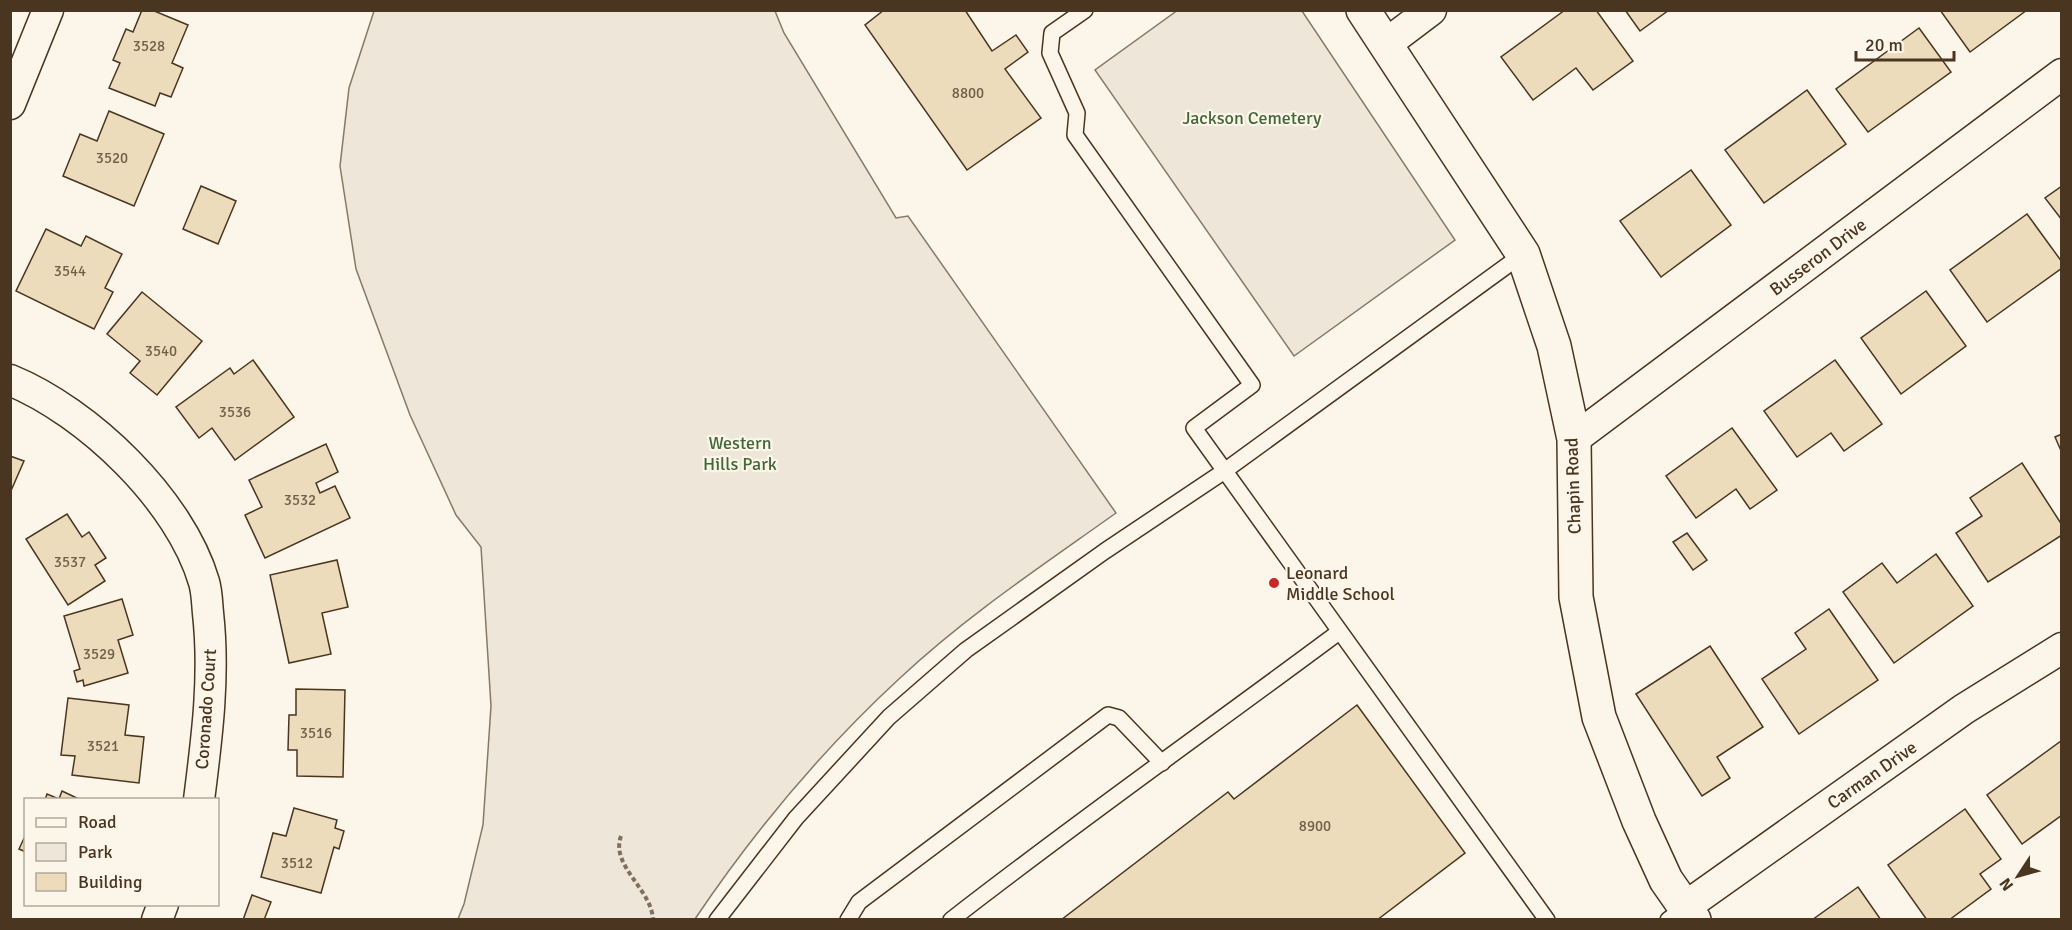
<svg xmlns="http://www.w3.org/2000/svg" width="2072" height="930" viewBox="0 0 2072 930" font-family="Signika,sans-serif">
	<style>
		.green { fill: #ede6d9; stroke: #887966; stroke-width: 1.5 }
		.building { fill: #ecdcbc; stroke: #4a3520; stroke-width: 1.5 }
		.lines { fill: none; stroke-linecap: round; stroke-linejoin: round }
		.service-casing { stroke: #4a3520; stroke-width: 18 }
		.minor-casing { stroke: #4a3520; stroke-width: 33 }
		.tertiary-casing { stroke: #4a3520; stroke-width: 36 }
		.path { stroke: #7f6f5c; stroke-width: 4; stroke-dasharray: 4.5 3; stroke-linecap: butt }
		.service { stroke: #fbf6e9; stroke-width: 15 }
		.minor { stroke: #fbf6e9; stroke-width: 30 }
		.tertiary { stroke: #fbf6e9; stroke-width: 33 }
		.poi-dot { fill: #c62828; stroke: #fbf6e9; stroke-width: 2 }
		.labels { text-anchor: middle; stroke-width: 4.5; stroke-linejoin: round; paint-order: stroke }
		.number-label { font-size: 15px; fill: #725f47 }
		.park-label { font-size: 18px; fill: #436837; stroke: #fbf6e9 }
		.street-label { font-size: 18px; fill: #4a3520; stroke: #fbf6e9 }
		.poi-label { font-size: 18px; fill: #4a3520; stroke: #fbf6e9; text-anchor: start }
	</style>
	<rect width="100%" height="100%" fill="#fbf6e9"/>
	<g class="green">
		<polygon points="1178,10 1302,11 1455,240 1294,356 1095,70"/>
		<path d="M374,11H775L784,33L896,218L908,216L1116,513C1043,565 966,616 900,678C823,749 753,833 695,919H458L464,904L483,825L491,706L481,547L456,515L410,415L356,269L340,166L349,88Z"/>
	</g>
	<g class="building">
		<polygon points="142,10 152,10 188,25 172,63 183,68 171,97 160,93 155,106 109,88 120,63 113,60 126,29 133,32"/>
		<polygon points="884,10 965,10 992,51 1016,35 1028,52 1005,69 1041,118 967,170 865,25"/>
		<polygon points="1565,10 1596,10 1633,61 1593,90 1576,68 1533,100 1501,57"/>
		<polygon points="1625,10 1669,10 1640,31"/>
		<polygon points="1940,10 2027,10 1970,52"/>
		<polygon points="1919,28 1951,72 1868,132 1836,89"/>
		<polygon points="1807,90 1846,144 1764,203 1725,150"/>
		<polygon points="109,111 164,134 134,206 63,176 80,134 97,141"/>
		<polygon points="1691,170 1731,225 1661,277 1620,221"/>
		<polygon points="201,186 236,201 218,244 183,229"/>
		<polygon points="2062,186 2062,220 2045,198"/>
		<polygon points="2027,214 2062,262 2062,268 1987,322 1950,270"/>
		<polygon points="46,229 81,246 86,236 122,254 105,288 113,292 94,329 16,291"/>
		<polygon points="1926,291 1966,346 1901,394 1861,338"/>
		<polygon points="142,292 202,341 157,395 130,373 140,361 107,334"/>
		<polygon points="253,360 294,417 235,460 212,428 199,438 176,407 230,368 234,374"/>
		<polygon points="1835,360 1882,424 1844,451 1831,433 1797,457 1764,411"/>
		<polygon points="1732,428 1777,490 1750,509 1736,489 1696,518 1666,476"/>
		<polygon points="2062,434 2062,453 2055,437"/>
		<polygon points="326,444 338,472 316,483 320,493 335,486 350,518 265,558 245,515 262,507 249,480"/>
		<polygon points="10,456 24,461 10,493"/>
		<polygon points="2022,463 2062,525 2062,535 1988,582 1956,533 1982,516 1970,498"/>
		<polygon points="67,514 82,537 89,532 106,558 95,565 105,581 68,605 26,539"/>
		<polygon points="1687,533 1707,560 1693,570 1673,542"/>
		<polygon points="1936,554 1973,606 1894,663 1843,592 1882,563 1897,583"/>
		<polygon points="337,560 348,607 322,613 331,654 289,663 270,575"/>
		<polygon points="122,599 133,635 118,640 128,673 84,686 83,680 77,682 74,671 80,669 64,616"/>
		<polygon points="1829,609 1878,680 1799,734 1762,679 1806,649 1795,633"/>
		<polygon points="1710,646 1763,727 1717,757 1730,778 1702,796 1636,694"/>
		<polygon points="296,689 345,690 343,777 297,776 297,750 288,750 289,715 296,715"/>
		<polygon points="68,698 129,705 125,735 144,737 139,783 72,775 75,756 61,755"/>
		<polygon points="1357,705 1465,853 1377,920 1061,920 1228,792 1234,799"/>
		<polygon points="2061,741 2062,815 2022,844 1987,795"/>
		<polygon points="62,791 81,800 45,800 47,794 59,799"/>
		<polygon points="294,808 337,820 335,828 344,831 339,849 334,847 321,893 261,877 273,833 286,836"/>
		<polygon points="1965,809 2001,859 1980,874 1991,889 1949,920 1927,920 1888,865"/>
		<polygon points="26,834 26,852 19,849"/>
		<polygon points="1858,887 1881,920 1812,920"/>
		<polygon points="252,895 271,902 264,920 243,920"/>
	</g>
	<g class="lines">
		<g class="service-casing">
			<g id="service">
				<polyline points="1085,10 1052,33 1050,53 1077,113 1075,135 1252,385 1194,428 1547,920"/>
				<polyline points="717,920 796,818 889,717 966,650 1105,551 1223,472 1523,254"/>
				<polyline points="848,920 859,902 1108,715 1119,718 1162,763"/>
				<path d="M951,920C1078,821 1210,728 1339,632"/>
				<polyline points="1668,920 1685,907"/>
			</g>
		</g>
		<g class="minor-casing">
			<g id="minor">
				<polyline points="1386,44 1431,10"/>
				<polyline points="10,104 48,10"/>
				<path d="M10,380C88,412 180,500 204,582C207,592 207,603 208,613C215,676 207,737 199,800"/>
				<polyline points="1574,439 2062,74"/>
				<polyline points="1685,907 1964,709 2062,648"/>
				<polyline points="157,920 163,904"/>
			</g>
		</g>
		<g class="tertiary-casing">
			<polyline id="tertiary" points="1363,10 1523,254 1554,346 1574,439 1576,597 1599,717 1639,821 1666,880 1694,920"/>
		</g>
		<path class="path" d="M621,836C610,866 652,889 653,920"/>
		<use href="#service" class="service"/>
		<use href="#minor" class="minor"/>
		<use href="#tertiary" class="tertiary"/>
	</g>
	<circle class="poi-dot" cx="1274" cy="583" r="6"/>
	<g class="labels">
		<g class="number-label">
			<text x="149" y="51">3528</text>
			<text x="968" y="98">8800</text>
			<text x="112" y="163">3520</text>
			<text x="70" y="276">3544</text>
			<text x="161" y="356">3540</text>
			<text x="235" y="417">3536</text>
			<text x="300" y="505">3532</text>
			<text x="70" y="567">3537</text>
			<text x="99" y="659">3529</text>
			<text x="316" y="738">3516</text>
			<text x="103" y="751">3521</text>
			<text x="1315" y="831">8900</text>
			<text x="297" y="868">3512</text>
		</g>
		<g class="park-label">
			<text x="1252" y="124">Jackson Cemetery</text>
			<text x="740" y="449">Western<tspan x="740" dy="21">Hills Park</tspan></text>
		</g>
		<g class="street-label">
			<text transform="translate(1818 257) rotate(-37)" y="6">Busseron Drive</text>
			<text transform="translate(1573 486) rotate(-92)" y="6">Chapin Road</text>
			<text transform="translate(206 709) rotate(-86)" y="6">Coronado Court</text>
			<text transform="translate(1872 775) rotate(-35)" y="6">Carman Drive</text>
		</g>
		<g class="poi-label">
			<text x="1286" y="579">Leonard<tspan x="1286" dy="21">Middle School</tspan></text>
		</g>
	</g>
	<rect width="2072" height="930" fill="none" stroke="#4a3520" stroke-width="24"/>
	<rect x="24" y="798" width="195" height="108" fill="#fbf6e9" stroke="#b4a999" stroke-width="1.5"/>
	<rect x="36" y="818" width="30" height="9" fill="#fbf6e9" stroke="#b4a999" stroke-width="1.5"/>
	<text x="78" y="828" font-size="18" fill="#4a3520">Road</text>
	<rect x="36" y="843" width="30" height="18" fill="#ede6d9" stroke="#b4a999" stroke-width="1.5"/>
	<text x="78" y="858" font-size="18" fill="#4a3520">Park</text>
	<rect x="36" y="873" width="30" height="18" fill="#ecdcbc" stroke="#b4a999" stroke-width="1.5"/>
	<text x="78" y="888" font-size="18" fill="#4a3520">Building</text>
	<g transform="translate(2018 876) rotate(234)" stroke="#fbf6e9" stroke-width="4.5" paint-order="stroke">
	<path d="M0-4.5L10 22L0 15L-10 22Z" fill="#4a3520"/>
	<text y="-9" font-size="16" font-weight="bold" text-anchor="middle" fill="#4a3520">N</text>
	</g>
	<path d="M1856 51v9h98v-9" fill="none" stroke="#4a3520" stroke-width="3"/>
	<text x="1865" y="51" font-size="18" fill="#4a3520" stroke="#fbf6e9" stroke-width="4.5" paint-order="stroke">20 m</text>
</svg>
